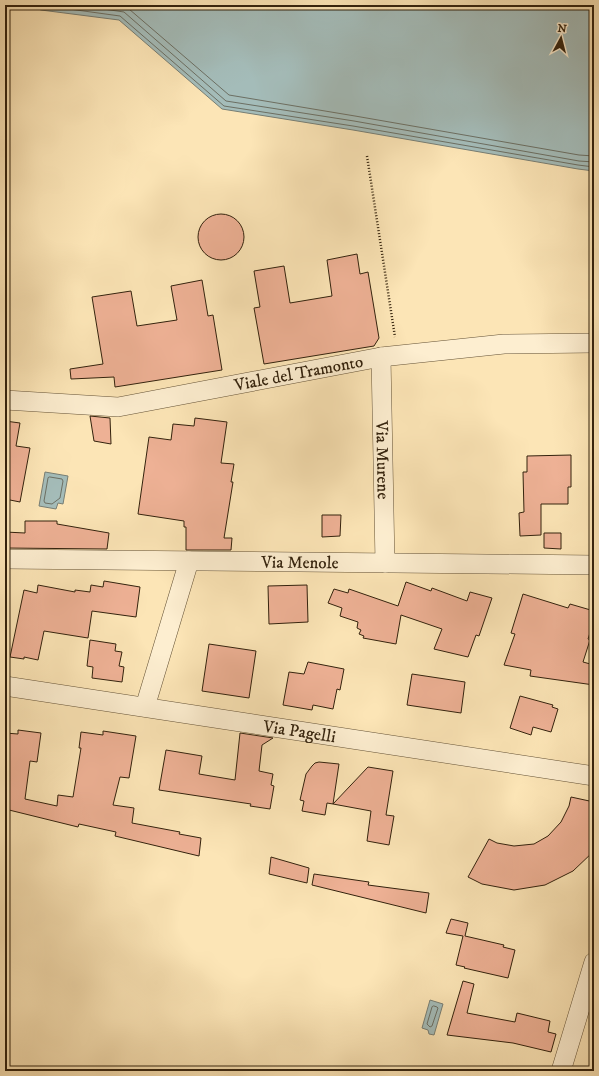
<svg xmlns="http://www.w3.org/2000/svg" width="599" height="1076" viewBox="0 0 599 1076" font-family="'IM FELL DW Pica',serif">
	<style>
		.water { fill: #a4bcb9; stroke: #777e74 }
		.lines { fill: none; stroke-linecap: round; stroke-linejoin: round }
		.shore { stroke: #6c6f63; stroke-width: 1 }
		.building { fill: #eeb195; stroke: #33220d }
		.street-casing { stroke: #655337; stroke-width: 20 }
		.path { stroke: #33220d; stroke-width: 2.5; stroke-dasharray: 1 2; stroke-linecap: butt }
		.street { stroke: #fdeed0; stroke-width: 19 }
		.labels { text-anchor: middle; stroke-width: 4; stroke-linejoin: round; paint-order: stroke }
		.street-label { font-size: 17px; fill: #33220d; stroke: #fdeed0 }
	</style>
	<rect width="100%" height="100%" fill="#fce5b6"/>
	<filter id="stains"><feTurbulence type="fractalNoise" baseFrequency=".005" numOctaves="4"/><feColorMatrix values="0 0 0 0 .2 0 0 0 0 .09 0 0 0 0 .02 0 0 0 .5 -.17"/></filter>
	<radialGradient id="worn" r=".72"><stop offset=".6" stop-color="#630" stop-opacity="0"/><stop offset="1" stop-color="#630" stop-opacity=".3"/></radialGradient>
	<g class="water">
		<polygon points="28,5 594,5 594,171 578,169 353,130 222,109 119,20 41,10"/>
		<polygon points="45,472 68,476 63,504 58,503 56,509 39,506"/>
		<polygon points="430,1000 443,1004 434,1035 429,1034 428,1030 422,1028"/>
	</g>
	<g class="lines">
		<g class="shore">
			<polyline points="40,5 120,16 224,106 353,126 578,165 594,167"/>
			<polyline points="76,5 124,12 226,101 354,121 579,161 594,162"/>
			<polyline points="121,5 129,9 229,95 355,116 579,155 594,156"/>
			<polygon points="50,477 62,479 63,481 60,498 52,504 45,503 44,501 48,478"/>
			<polygon points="434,1006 437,1007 438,1008 432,1026 430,1027 427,1024 432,1007"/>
		</g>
	</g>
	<g class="building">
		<circle cx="221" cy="237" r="23"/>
		<polygon points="357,254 360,274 368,272 379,338 374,346 264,364 254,308 260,307 254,271 284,266 290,303 332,296 327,260"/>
		<polygon points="202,280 208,316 213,315 222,370 115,387 114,377 71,379 70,369 103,364 92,297 131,291 137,326 177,320 171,286"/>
		<polygon points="90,416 110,418 111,444 94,441"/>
		<polygon points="195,418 227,422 221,463 234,464 231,482 233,482 224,538 232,538 231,550 186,550 186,527 184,527 184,521 138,514 149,437 171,440 173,424 194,426"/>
		<polygon points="5,421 20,423 16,446 30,448 20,502 5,499"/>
		<polygon points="571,455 571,487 568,487 568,504 541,504 541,535 520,536 519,513 524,512 523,472 527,472 527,456"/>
		<polygon points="322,515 341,515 340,536 322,537"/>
		<polygon points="25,521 57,521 57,524 109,533 107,549 5,548 5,532 25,533"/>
		<polygon points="544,533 561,533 561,549 544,548"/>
		<polygon points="104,581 140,587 136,617 92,611 88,638 44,631 38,660 24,657 24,659 10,657 24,590 37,593 38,585 75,592 75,590 90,592 91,585 103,587"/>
		<polygon points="406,582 431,591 432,588 467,601 470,592 492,598 479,636 476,635 468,657 434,649 442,629 401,615 396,644 363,638 364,636 359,634 361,630 357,628 358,622 340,616 342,608 328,603 334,589 348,593 349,589 398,606"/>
		<polygon points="307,585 308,622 269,624 268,586"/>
		<polygon points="523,594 568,608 570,604 594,611 594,620 588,639 590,640 583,662 594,665 594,685 530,676 531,670 504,665 515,634 511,633"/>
		<polygon points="90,640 116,644 115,651 122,652 119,666 124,667 122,682 92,678 93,667 87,666"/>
		<polygon points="209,644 256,651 249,698 202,691"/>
		<polygon points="308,662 344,669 340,690 337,689 333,709 313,705 312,710 283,705 289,672 304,674"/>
		<polygon points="412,674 465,682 461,713 407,705"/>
		<polygon points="520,696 553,705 552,707 558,709 551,732 533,727 531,735 510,728"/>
		<polygon points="18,730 41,733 37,762 30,761 25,799 57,806 58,795 73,797 81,748 79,748 81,732 103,735 103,731 136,736 129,778 120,777 113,805 134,808 132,823 180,832 179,834 201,838 199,856 115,836 116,832 79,824 78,827 5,809 5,733 18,734"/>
		<polygon points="240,733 273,738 262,745 259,771 273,774 271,785 274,786 270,809 250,806 251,804 159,790 166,750 202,756 199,774 235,780"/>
		<polygon points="319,762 339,764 333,804 327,803 325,815 302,811 304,801 300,800 306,774 312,766 315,763"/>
		<polygon points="368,767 393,771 386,815 394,816 389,845 367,841 371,811 333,804"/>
		<polygon points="571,797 594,802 594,851 573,871 545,885 514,890 482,884 468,877 489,839 497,843 514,846 534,844 548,836 561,822 569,806"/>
		<polygon points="271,857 309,868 307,883 269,874"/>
		<polygon points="314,874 369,882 368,885 429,893 426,913 312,885"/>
		<polygon points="451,919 468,923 465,936 504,945 503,947 515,950 508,978 464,968 465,967 456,965 463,936 446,933"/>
		<polygon points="463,981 474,984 467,1013 515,1022 517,1013 550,1021 548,1032 556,1034 551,1052 513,1043 447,1035"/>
	</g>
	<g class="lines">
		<g class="street-casing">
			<g id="street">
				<path id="s1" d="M381,357L385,563"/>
				<path id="s2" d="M5,400L118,407L381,357L504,344L594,343"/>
				<path id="s3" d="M5,559L594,565"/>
				<path id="s4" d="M5,686L594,776"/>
				<polyline points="145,707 189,561"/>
				<polyline points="561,1071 594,962"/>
			</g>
		</g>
		<polyline class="path" points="367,156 395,337"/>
		<use href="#street" class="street"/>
	</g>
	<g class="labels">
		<g class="street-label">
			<text dy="6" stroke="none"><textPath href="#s2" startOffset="297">Viale del Tramonto</textPath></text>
			<text dy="6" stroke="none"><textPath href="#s1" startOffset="103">Via Murene</textPath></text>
			<text dy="6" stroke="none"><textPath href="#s3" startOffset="295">Via Menole</textPath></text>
			<text dy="6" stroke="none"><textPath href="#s4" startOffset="298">Via Pagelli</textPath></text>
		</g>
	</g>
	<rect width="599" height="1076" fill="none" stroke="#fce5b6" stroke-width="20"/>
	<rect x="6" y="6" width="587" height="1064" fill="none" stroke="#33220d" stroke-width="2"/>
	<rect x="10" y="10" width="579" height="1056" fill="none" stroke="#33220d"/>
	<g transform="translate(561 38) rotate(7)" stroke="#fdeed0" stroke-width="3" paint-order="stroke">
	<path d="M0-3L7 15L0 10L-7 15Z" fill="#33220d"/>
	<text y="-6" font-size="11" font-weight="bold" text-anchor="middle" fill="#33220d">N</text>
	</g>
	<rect width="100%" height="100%" filter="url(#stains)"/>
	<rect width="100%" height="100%" fill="url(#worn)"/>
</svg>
